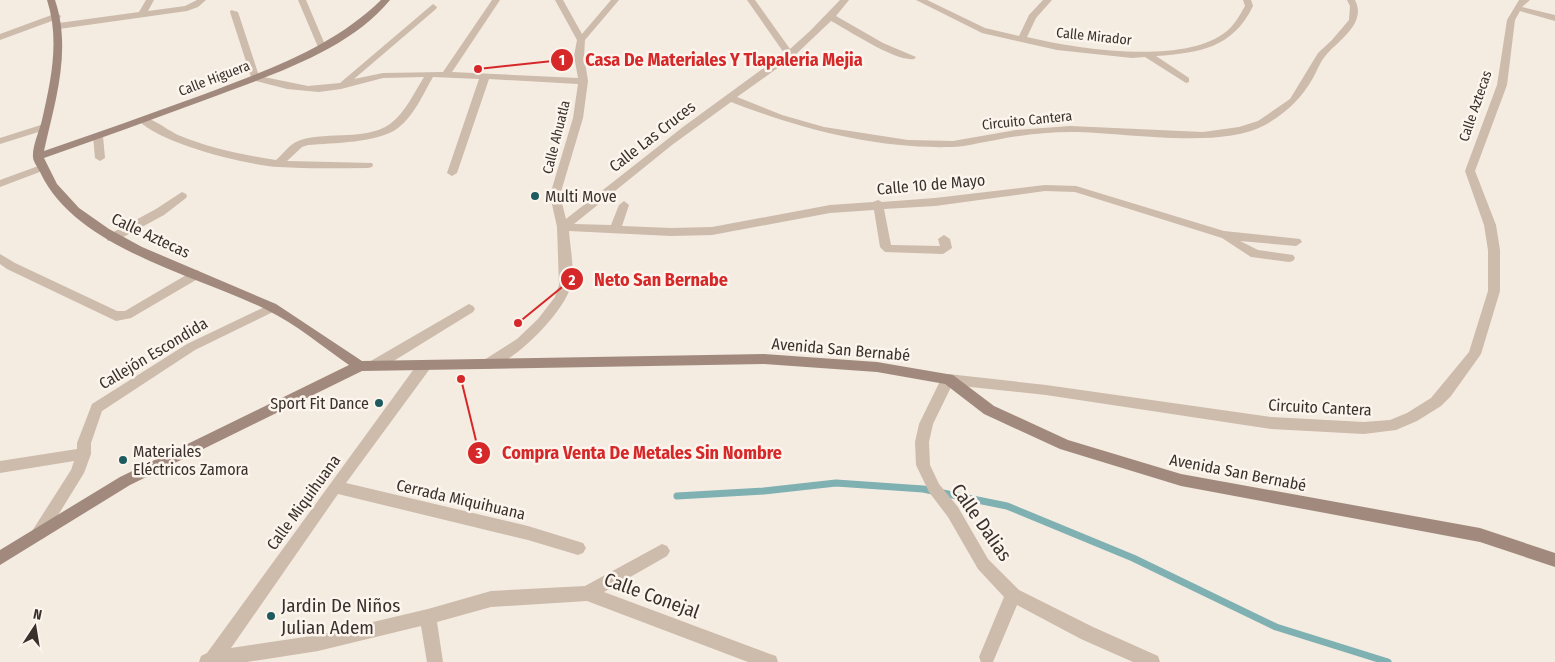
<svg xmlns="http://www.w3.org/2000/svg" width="1555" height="662" viewBox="0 0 1555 662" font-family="'Fira Sans Condensed',sans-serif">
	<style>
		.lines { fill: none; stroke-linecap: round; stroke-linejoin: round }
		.stream { stroke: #7fb0b2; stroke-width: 7 }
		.street { fill: #cdbbac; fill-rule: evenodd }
		.secondary { fill: #a18a7d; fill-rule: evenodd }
		.poi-dot { fill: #1f5a5e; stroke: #fbf5ee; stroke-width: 2 }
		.labels { text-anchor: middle; stroke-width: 5; stroke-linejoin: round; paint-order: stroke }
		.far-street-label { font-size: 14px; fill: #3b302b; stroke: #fbf5ee }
		.street-label { font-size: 16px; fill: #3b302b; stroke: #fbf5ee }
		.poi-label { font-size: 16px; fill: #3b302b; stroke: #fbf5ee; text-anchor: start }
		.near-street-label { font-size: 19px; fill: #3b302b; stroke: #fbf5ee }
		.near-poi-label { font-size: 19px; fill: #3b302b; stroke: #fbf5ee; text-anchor: start }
		.leader { fill: none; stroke: #d62828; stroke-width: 2 }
		.callout-dot { fill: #d62828; stroke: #fbf5ee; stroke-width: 2 }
		.mark-label { font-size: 15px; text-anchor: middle; font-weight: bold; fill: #fff }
		.callout-label { font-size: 18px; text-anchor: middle; font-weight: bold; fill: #d62828; stroke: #fbf5ee; stroke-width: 5; stroke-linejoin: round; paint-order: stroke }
	</style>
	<rect width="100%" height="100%" fill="#f4ebe1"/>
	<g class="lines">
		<polyline class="stream" points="677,496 764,491 836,483 923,489 1007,506 1133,558 1276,627 1388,662"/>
		<g class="street">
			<polygon points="146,0 154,0 148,11 185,6 197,0 206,0 198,7 187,11 59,29 55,26 59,23 139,12"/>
			<polygon points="298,0 306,0 326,47 325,49 319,49 318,47"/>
			<path d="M492,0H500L452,72L578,78L574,56L577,40L555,0H563L582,34L611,0H619L585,40L584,56L588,81L583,118L560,195L566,219L683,127L784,53L747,0H755L790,49L810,31L840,0H849L836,16L883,43L916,57L914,59C896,62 848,30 831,21L793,57L737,97L782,115L824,127L908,140L953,141L1016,130L1070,126L1203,132L1239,127L1258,121L1290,99L1318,53L1332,40L1349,20L1350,6L1347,0H1355C1367,23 1339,40 1326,55C1320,62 1317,71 1313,78C1301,99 1286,113 1265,125C1219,150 1124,132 1071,132C1046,132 1020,135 996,140C981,142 966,147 951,147C875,149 801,129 731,102L672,145L574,224L611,225L619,205L624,201L629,205L622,226L671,228L712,227L830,205L873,202L878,200L882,202L935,198L1045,185L1076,186L1224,231L1300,239L1302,242L1296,246L1240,241L1258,250L1293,255L1295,258L1293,261L1289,262L1251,257L1222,238L1075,192L1045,191L935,206L884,209L891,245L940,246L938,239L944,235L950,239L952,248L943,254L885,252L880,247L874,210L830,213L712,235L671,236L569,231C570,248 575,268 571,285C565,312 515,361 489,369L484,368L483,364L484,360L517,339L538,319L555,297L559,285L557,227L550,195L573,118L578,84L489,79L457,173L452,176L447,173L479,79L433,77C423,94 414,116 398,128C378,143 332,143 308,145L302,147L287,161L372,163L373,165L372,167L368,168C339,168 309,169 279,167C246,165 161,144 138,120L140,118C151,116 167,130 178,135C209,148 243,155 276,160C282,155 288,146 296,142C320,130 365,142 390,124C405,113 414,93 424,77L383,78L341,89L319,92L287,89L252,80L230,12L231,10L238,12L259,76L308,86L340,83L433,4L437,7L436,9L354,79L383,73L443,72Z"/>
			<path d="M916,0H927L985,28L1019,36L1029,15L1043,0H1052L1036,18L1027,37C1077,49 1185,66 1227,31C1235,24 1240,15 1245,6L1243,0H1251L1253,6C1233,48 1199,53 1156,56L1189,78V82L1186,83L1145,57L1132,58L1057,50L982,33Z"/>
			<polygon points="1519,0 1530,0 1522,7 1555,15 1555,21 1520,11 1515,20 1507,85 1475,171 1496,225 1500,250 1500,291 1481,354 1451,396 1441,406 1417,421 1396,430 1364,434 1271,429 1046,395 952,385 933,424 929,442 930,465 939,484 958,507 988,559 1019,590 1093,627 1158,656 1160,662 1133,662 1081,639 1017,605 993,662 981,662 979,657 1004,597 978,569 948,517 929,492 916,465 915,442 919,424 943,375 948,374 1046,385 1271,417 1364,422 1390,420 1407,413 1431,398 1469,352 1488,291 1488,250 1484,225 1465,171 1497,85 1507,20"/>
			<polygon points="57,13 61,16 60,18 0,40 0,34"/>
			<polygon points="44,124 48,125 48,129 0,144 0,138"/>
			<polygon points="98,133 103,136 105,158 100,161 95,158 93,136"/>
			<polygon points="41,165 46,168 45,170 0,187 0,180"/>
			<polygon points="182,192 186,194 187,196 186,198 164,215 116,241 108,241 106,238 108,235 156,209"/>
			<polygon points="0,254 15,263 117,311 125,311 193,271 197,270 203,274 201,277 131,318 116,321 7,269 0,264"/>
			<polygon points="273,303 279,307 277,310 195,350 102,411 91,443 91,454 84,473 44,538 39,540 34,538 31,533 34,528 71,470 74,461 0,473 0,461 77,449 77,443 92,404 187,344"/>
			<polygon points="469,304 473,306 475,309 473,312 379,370 369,370 368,366 369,362"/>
			<polygon points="424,361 429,362 430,366 429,370 346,483 528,526 583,543 586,548 583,553 578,555 528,540 338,494 231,648 318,635 428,609 491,591 585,586 662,544 667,546 670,551 667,556 604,592 770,654 776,656 778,662 748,662 587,601 491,607 437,622 443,662 427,662 421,626 318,651 247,662 199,662 201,656 207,653 419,362"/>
		</g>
		<path class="secondary" d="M47,0H55C72,50 55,102 44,151C97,133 149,114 202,95C265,71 332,48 381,0H390C348,52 265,77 205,100C151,120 98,139 44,158L57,184L79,208L109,229L142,247L276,304L362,361L764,354L877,362L953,375L994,406L1068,440L1181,474L1480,528L1555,553V567L1480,542L1181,486L1060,449L984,414L945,384L877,372L764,364L362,371L130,485L0,565V550L120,477L349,365C323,347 296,324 267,310C197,275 77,249 41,174C39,169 33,162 33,157C32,147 40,129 42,120C51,80 60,40 47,0Z"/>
	</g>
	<g class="poi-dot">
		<circle cx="535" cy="196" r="5"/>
		<circle cx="379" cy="403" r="5"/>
		<circle cx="123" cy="460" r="5"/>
		<circle cx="271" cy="616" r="5"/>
	</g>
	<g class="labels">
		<g class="far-street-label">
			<text transform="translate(1094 36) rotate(6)" y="5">Calle Mirador</text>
			<text transform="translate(214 78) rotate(-21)" y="5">Calle Higuera</text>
			<text transform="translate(1475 106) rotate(-71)" y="5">Calle Aztecas</text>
			<text transform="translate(1027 120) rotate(-6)" y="5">Circuito Cantera</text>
			<text transform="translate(556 137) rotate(-76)" y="5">Calle Ahuatla</text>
		</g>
		<g class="street-label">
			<text transform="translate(652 136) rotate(-38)" y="6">Calle Las Cruces</text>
			<text transform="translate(931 184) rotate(-5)" y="6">Calle 10 de Mayo</text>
			<text transform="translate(151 235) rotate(25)" y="6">Calle Aztecas</text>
			<text transform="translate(841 349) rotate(5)" y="6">Avenida San Bernabé</text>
			<text transform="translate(153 353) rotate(-31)" y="6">Callejón Escondida</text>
			<text transform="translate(1320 407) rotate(3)" y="6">Circuito Cantera</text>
			<text transform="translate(1238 472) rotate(11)" y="6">Avenida San Bernabé</text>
			<text transform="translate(461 499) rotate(13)" y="6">Cerrada Miquihuana</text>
			<text transform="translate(303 502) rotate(-54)" y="6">Calle Miquihuana</text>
		</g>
		<g class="poi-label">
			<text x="545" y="202">Multi Move</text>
			<text x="369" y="409" text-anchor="end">Sport Fit Dance</text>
			<text x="133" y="457">Materiales<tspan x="133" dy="18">Eléctricos Zamora</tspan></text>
		</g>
		<g class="near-street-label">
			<text transform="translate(982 522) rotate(55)" y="7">Calle Dalias</text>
			<text transform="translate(652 595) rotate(20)" y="7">Calle Conejal</text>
		</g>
		<g class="near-poi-label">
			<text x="281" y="612">Jardin De Niños<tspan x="281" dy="22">Julian Adem</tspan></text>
		</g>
	</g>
	<path class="leader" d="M478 69L562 60M518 323L572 279M461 379L479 453"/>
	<g class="callout-dot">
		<circle cx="478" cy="69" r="5"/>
		<circle cx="518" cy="323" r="5"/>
		<circle cx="461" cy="379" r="5"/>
		<circle cx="562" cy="60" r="12"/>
		<circle cx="572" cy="279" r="12"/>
		<circle cx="479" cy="453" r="12"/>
	</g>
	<g class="mark-label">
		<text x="562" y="65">1</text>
		<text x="572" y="285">2</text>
		<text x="479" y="458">3</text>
	</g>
	<g class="callout-label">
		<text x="724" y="66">Casa De Materiales Y Tlapaleria Mejia</text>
		<text x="661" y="286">Neto San Bernabe</text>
		<text x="642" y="459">Compra Venta De Metales Sin Nombre</text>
	</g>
	<g transform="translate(35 627) rotate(12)" stroke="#fbf5ee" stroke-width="4" paint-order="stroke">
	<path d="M0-4L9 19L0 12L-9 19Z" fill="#3b302b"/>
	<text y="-8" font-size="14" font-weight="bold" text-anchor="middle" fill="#3b302b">N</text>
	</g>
</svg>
